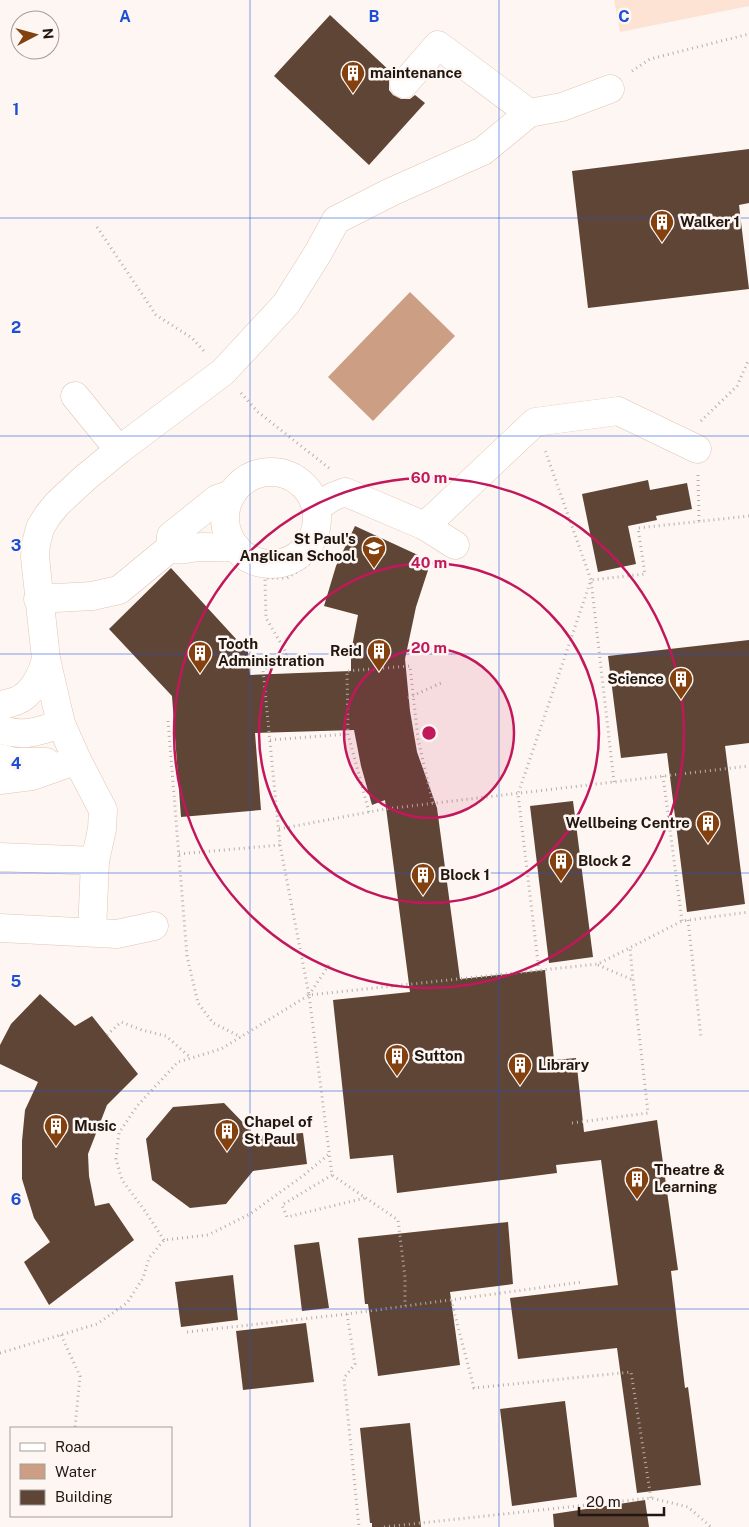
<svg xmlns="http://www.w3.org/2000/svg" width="749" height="1527" viewBox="0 0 749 1527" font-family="'Public Sans',sans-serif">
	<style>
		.green { fill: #fce3d4 }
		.water { fill: #cc9f85 }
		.building { fill: #5f4535 }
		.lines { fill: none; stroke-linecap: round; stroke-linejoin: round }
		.minor-casing { stroke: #e3c4b2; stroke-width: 29 }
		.path { stroke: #b7afaa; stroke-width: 3; stroke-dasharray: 1 4; stroke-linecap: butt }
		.minor { stroke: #fff; stroke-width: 28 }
		.grid { fill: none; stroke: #1d4ed8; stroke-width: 1; stroke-opacity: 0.55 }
		.ring { fill: none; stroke: #c2185b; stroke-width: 2.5 }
		.labels { text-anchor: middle; stroke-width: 5; stroke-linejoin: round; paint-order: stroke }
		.poi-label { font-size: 15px; font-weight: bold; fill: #221710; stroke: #fdf6f2; text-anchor: start }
		.grid-label { font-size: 16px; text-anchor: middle; font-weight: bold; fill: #1d4ed8; stroke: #fdf6f2; stroke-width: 5; stroke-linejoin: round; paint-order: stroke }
		.centre { fill: #c2185b; stroke: #fdf6f2; stroke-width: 2.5 }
		.ring-label { font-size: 15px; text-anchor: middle; font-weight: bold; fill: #c2185b; stroke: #fdf6f2; stroke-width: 5; stroke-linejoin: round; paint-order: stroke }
	</style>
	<rect width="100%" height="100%" fill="#fdf6f2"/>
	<polygon class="green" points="614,0 749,0 749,6 620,32"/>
	<polygon class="water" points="410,292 455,336 373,421 328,377"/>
	<g class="building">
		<polygon points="330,15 392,73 389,81 389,90 393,95 401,99 410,99 415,95 425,103 369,165 274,76"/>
		<polygon points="749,149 749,203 739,205 749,289 588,308 572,171"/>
		<polygon points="648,480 650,490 687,483 692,509 656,516 657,520 628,526 636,564 598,572 582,494"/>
		<polygon points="355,526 431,561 416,607 405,659 410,711 417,752 437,808 460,979 545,970 554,1060 576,1058 584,1132 657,1120 678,1270 671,1271 685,1388 688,1387 701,1485 637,1493 617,1348 518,1359 510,1298 618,1285 601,1160 556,1165 557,1173 397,1193 393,1155 350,1159 333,1000 410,992 385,800 372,805 361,766 354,730 255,733 261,810 181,817 172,696 109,629 171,568 248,652 250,675 351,671 351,652 358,615 324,606 336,566"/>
		<polygon points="749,640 749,743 725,746 745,904 687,912 667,753 621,758 608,656"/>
		<polygon points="573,801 593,957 549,963 530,806"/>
		<polygon points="40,994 75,1026 92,1016 138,1074 107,1105 88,1154 89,1176 95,1206 109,1203 134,1240 49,1305 24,1262 50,1242 34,1218 22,1179 22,1141 25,1110 38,1082 0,1064 0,1045 11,1024"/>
		<polygon points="224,1103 256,1136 303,1133 307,1164 253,1171 226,1204 190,1208 152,1180 146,1139 173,1107"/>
		<polygon points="508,1222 513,1284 450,1292 460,1365 378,1376 368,1304 365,1304 358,1238"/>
		<polygon points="319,1242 329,1308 302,1311 294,1245"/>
		<polygon points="233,1275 238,1320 181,1327 175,1282"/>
		<polygon points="306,1323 314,1382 243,1390 236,1331"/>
		<polygon points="565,1401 577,1497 512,1506 500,1409"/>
		<polygon points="410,1423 421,1527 372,1527 372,1523 370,1523 360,1428"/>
		<polygon points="645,1500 649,1527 554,1527 553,1514"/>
	</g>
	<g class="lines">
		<g class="minor-casing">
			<g id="minor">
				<polyline points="404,84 438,45 529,113"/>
				<polyline points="75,396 119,450"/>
				<circle cx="271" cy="518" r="46"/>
				<polyline points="316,508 332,497 345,492 425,526 535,422 618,411 697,449"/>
				<polyline points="425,526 455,545"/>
				<path d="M170,548C183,552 190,547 202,547C214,547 224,548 236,547"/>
				<polyline points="38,599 92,596 119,590 170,548 171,536 217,499 232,494"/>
				<path d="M0,705C5,704 11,703 16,701C32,695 42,675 46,659"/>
				<path d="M0,729C24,738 38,731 61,724"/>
				<polyline points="0,758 14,762 46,762"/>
				<polyline points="0,780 32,776 77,760"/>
				<polyline points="0,857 95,861 92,932"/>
				<polyline points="95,861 102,829 103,810 77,760 61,724 46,659 35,557 36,544 40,528 48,515 57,504 85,478 119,450 223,372 286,304 318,253 336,220 391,192 483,151 529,113 562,107 610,89"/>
				<polyline points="0,928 117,934 154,926"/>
			</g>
		</g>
		<g class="path">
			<polyline points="632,71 650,59 749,34"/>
			<polyline points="97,227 156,315 192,338 204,351"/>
			<polyline points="241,393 258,412 329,468"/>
			<polyline points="701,421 737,386 749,359"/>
			<polyline points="698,475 699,521"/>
			<polyline points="408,698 441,683"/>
			<polyline points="168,721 187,956 198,1003 213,1023 241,1037"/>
			<polyline points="270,740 348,734"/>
			<polyline points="663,776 682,921"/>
			<polyline points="614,782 591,580 645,574 638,528 749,516"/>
			<polyline points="369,812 348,734 347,671 410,666 418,739 433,804"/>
			<polyline points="279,829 385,809 749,766"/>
			<polyline points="280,845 309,995 332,1175 398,1220 405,1277 405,1306"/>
			<polyline points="179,854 280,845 263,670 287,654 266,618 265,578 287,578 308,565 324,536"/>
			<polyline points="688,920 701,1037"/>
			<polyline points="598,965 633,980"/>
			<polyline points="539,971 518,794 591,580 545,450"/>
			<polyline points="309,995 331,962"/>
			<polyline points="107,1035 121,1022 142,1030 166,1036 191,1058"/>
			<polyline points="572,1123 648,1113 633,980 630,948"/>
			<polyline points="332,1175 282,1205 287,1217 365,1198"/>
			<polyline points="164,1240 145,1211 122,1180 116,1159 119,1133 137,1106 178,1062 221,1049 309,995 598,964 682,921 749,912"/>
			<polyline points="451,1300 474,1388 631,1372 651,1498"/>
			<polyline points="347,1314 355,1364 344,1378 359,1527"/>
			<polyline points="187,1332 347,1314 582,1282"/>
			<polyline points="61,1335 80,1376 75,1428"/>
			<polyline points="0,1353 97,1324 127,1303 143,1278 149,1258 164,1240 208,1235 250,1214 304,1175 329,1154"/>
			<polyline points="384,1527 651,1498 688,1507 711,1527"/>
		</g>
		<use href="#minor" class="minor"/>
	</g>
	<path class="grid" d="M250,0V1527M499,0V1527M0,218H749M0,436H749M0,654H749M0,873H749M0,1091H749M0,1309H749"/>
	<circle cx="429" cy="733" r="85" fill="#c2185b" fill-opacity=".12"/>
	<g class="ring">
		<circle cx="429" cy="733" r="85"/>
		<circle cx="429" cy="733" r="170"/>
		<circle cx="429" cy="733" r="255"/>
	</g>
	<defs>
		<g id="building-pin" transform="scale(1.25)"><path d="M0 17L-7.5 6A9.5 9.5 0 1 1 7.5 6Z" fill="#844110" stroke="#fdf6f2"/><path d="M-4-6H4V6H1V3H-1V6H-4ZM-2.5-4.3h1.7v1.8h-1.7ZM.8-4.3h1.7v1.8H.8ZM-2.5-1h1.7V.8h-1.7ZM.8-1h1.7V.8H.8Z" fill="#fff"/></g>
		<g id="school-pin" transform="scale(1.25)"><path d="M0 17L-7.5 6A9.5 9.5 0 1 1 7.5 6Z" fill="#844110" stroke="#fdf6f2"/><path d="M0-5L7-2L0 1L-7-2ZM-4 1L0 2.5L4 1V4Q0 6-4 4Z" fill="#fff"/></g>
	</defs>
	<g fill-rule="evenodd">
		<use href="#building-pin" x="353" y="73"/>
		<use href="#building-pin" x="662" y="222"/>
		<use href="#school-pin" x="374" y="548"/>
		<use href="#building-pin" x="379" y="651"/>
		<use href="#building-pin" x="200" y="653"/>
		<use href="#building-pin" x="681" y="679"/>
		<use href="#building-pin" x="708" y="823"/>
		<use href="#building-pin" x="561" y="861"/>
		<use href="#building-pin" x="423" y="875"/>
		<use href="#building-pin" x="397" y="1056"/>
		<use href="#building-pin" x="520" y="1065"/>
		<use href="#building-pin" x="56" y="1126"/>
		<use href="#building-pin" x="227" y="1131"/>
		<use href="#building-pin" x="637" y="1179"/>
	</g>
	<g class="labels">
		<g class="poi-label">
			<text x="370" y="78">maintenance</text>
			<text x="680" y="227">Walker 1</text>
			<text x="356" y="544" text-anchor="end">St Paul's<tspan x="356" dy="17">Anglican School</tspan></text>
			<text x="218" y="649">Tooth<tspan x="218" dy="17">Administration</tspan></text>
			<text x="362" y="656" text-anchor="end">Reid</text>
			<text x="664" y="684" text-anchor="end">Science</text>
			<text x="690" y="828" text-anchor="end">Wellbeing Centre</text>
			<text x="578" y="866">Block 2</text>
			<text x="440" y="880">Block 1</text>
			<text x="414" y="1061">Sutton</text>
			<text x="538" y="1070">Library</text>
			<text x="244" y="1127">Chapel of<tspan x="244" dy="17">St Paul</tspan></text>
			<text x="74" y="1131">Music</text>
			<text x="654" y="1175">Theatre &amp;<tspan x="654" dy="17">Learning</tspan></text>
		</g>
	</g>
	<g class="grid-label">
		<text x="125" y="22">A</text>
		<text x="374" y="22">B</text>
		<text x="624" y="22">C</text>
		<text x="16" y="115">1</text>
		<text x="16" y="333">2</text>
		<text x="16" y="551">3</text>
		<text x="16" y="769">4</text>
		<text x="16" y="987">5</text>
		<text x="16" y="1205">6</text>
	</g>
	<circle cx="429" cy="733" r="8" class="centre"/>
	<g class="ring-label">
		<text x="429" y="483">60 m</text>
		<text x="429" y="568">40 m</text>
		<text x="429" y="653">20 m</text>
	</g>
	<rect x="10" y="1427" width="162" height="90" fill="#fdf6f2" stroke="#a59d98"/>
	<rect x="20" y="1443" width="25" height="8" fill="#ffffff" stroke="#a59d98"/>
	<text x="55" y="1452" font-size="15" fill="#221710">Road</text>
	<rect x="20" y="1464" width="25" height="15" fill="#cc9f85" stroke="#a59d98"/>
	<text x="55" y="1477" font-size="15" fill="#221710">Water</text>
	<rect x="20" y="1490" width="25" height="15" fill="#5f4535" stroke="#a59d98"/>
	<text x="55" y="1502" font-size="15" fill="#221710">Building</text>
	<g transform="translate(35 35) rotate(84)"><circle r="24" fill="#fdf6f2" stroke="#a59d98"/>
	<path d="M0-4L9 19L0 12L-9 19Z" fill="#844110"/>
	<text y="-8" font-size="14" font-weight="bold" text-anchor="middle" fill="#221710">N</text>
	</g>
	<path d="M579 1507v8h85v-8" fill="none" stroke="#221710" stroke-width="2.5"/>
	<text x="586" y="1507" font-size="15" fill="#221710" stroke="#fdf6f2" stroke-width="4" paint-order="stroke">20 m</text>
</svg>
